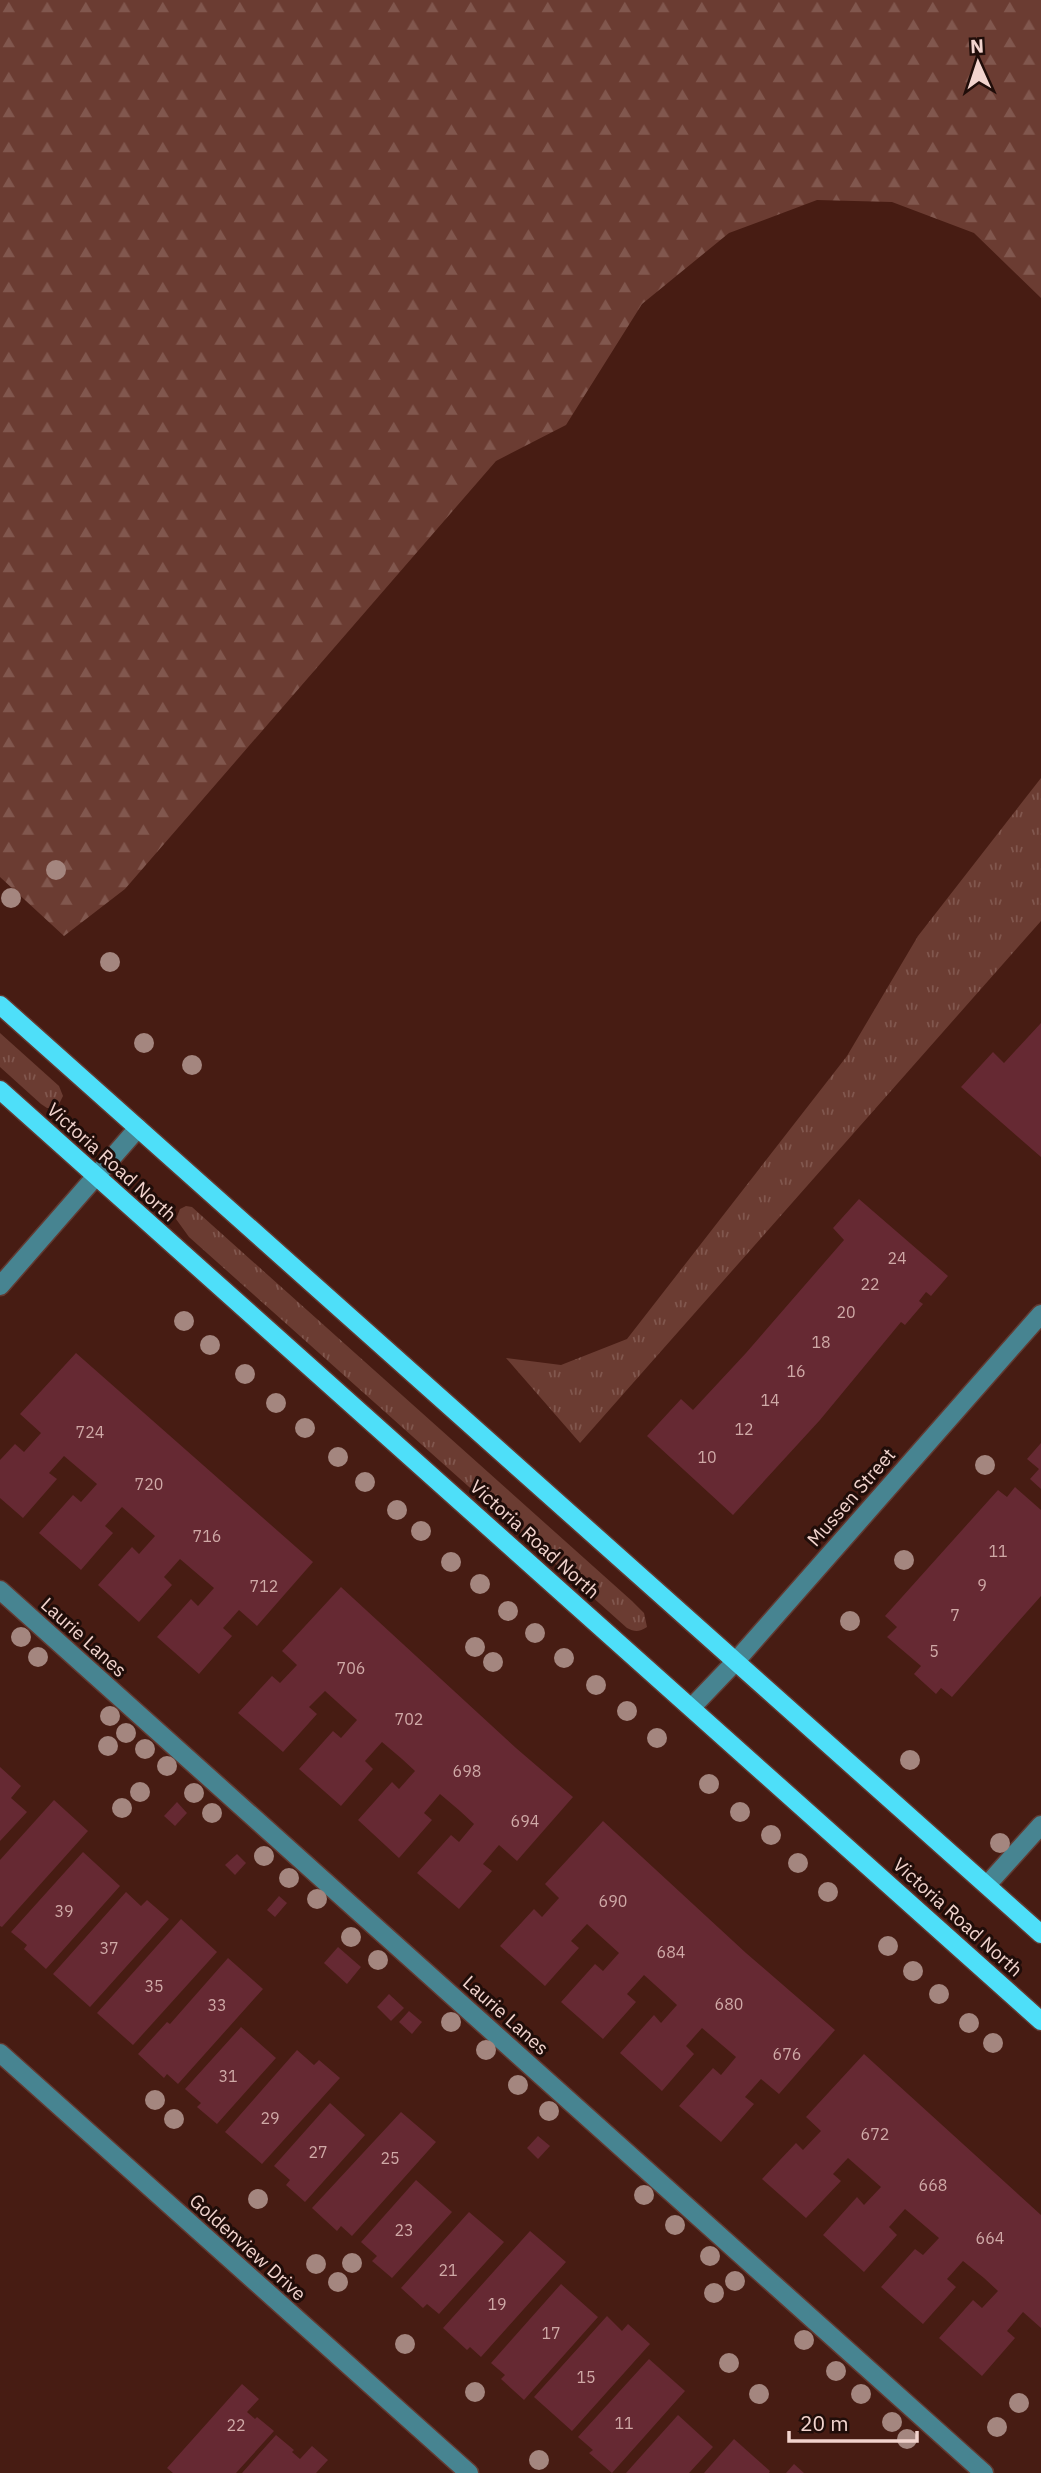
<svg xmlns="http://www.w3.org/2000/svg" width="1041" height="2473" viewBox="0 0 1041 2473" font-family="'IBM Plex Sans',sans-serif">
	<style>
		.grass { fill: url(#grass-tufts) }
		.forest { fill: url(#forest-firs) }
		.building { fill: #662933 }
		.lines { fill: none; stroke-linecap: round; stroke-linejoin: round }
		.minor-casing { stroke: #623931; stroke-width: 21 }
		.major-casing { stroke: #623931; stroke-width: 21 }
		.minor { stroke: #478491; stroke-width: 18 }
		.major { stroke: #4edff9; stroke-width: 18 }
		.tree { fill: #a4867f }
		.labels { text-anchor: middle; stroke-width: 6; stroke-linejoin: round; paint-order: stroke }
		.number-label { font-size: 16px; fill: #cfa9a7 }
		.street-label { font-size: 19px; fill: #f2d4ce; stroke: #200d09 }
	</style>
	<defs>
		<pattern id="grass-tufts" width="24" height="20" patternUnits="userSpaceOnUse" patternTransform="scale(1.75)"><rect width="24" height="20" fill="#6b3c32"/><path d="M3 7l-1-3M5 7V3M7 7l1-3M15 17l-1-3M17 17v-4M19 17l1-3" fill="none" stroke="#81574e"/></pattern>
		<pattern id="forest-firs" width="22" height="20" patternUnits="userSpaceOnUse" patternTransform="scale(1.75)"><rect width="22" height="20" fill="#6b3c32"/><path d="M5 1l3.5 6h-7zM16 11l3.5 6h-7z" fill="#81574e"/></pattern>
	</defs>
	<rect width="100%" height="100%" fill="#471c13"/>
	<g class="grass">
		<polygon points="1041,778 1041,921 580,1443 506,1358 561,1365 627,1339 847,1056 918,936"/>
		<polygon points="0,1033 59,1086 63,1096 57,1108 47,1108 41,1104 0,1067"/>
		<path d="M186,1206L192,1207L212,1225L632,1601L644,1613L647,1627C639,1632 635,1632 627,1628L189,1237L176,1219L180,1209Z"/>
	</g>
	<polygon class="forest" points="0,0 1041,0 1041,298 974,233 892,202 817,200 729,233 642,304 566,425 496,461 125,889 64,936 0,877"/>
	<g class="building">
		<polygon points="1041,1023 1041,1157 961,1087 993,1052 1004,1063"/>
		<polygon points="859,1199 948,1276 931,1296 926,1292 919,1301 923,1304 905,1325 901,1322 820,1420 733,1515 647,1436 681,1399 693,1410 746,1353 844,1240 833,1228"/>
		<polygon points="76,1353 313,1562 257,1626 239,1610 223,1628 232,1636 199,1674 157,1637 191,1599 198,1606 214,1588 180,1559 164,1577 172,1585 139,1622 98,1585 132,1547 139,1554 155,1536 122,1507 105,1526 113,1533 81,1570 39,1533 73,1495 81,1502 97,1484 64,1456 49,1473 57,1479 23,1518 0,1498 0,1460 15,1444 24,1452 41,1433 20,1414"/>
		<polygon points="1041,1443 1041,1489 1030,1479 1039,1469 1027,1459"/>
		<polygon points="1015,1487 1041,1510 1041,1596 952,1697 941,1688 936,1694 914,1674 921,1666 887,1637 897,1627 885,1616 998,1490 1007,1497"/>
		<polygon points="341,1587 516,1748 573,1797 517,1861 499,1845 483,1864 492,1871 459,1909 417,1873 451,1835 459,1842 474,1824 460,1811 440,1794 424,1813 432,1820 399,1858 358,1820 392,1782 399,1789 415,1771 402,1759 382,1742 365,1761 373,1769 341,1806 299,1769 333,1731 341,1738 357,1720 325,1691 309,1707 317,1714 283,1752 238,1713 272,1676 280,1683 297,1665 282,1651"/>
		<polygon points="0,1767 21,1786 11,1798 27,1812 0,1841"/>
		<polygon points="54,1800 88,1831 2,1927 0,1926 0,1860"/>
		<polygon points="177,1802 187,1813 175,1826 164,1816"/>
		<polygon points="603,1821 746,1953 835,2030 779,2094 761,2079 745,2097 754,2104 721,2142 679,2106 713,2068 721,2075 736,2057 722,2045 702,2028 686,2046 694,2054 662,2091 620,2053 654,2015 661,2023 677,2005 664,1993 644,1975 627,1994 636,2002 603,2039 561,2002 595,1964 603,1971 619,1953 587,1924 571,1941 579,1948 545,1986 500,1946 534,1909 542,1917 559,1898 545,1884"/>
		<polygon points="83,1852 120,1886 46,1969 24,1949 27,1945 11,1932"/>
		<polygon points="237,1854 246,1863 235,1875 225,1865"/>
		<polygon points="126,1892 141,1906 147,1900 169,1919 90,2007 53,1974"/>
		<polygon points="279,1896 287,1903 275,1917 267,1910"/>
		<polygon points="181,1919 217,1952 133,2045 97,2013"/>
		<polygon points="338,1947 361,1967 347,1984 324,1963"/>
		<polygon points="228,1958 263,1989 178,2084 167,2074 164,2078 138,2054 167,2022 170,2024"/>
		<polygon points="389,1994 404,2008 391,2021 377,2007"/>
		<polygon points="409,2011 422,2022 412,2034 399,2022"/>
		<polygon points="241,2027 276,2058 217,2124 197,2107 201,2103 185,2089"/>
		<polygon points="297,2050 314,2065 319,2060 340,2078 262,2164 225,2132"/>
		<polygon points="864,2054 1041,2215 1041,2328 1023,2312 1007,2331 1015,2338 982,2376 939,2338 973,2300 982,2308 998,2291 984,2278 963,2261 947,2279 956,2287 923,2324 881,2287 915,2249 923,2255 939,2238 905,2209 889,2227 897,2235 864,2272 823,2235 857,2197 864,2205 881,2187 848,2158 833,2174 841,2181 806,2218 762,2179 796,2143 803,2150 821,2131 806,2117"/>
		<polygon points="330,2103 365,2135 305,2202 286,2185 290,2180 274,2166"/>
		<polygon points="401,2112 436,2142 352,2236 341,2226 337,2231 312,2208"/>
		<polygon points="538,2136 550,2146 538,2159 527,2148"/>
		<polygon points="416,2180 452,2212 392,2278 372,2261 377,2256 361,2242"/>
		<polygon points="469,2212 504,2242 439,2314 427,2304 423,2308 401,2288"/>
		<polygon points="530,2231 566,2262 481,2357 470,2347 467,2350 443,2328"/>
		<polygon points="561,2284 598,2317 524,2400 501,2379 505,2375 491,2363"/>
		<polygon points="607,2316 622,2331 628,2324 650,2344 572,2431 534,2397"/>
		<polygon points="649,2359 685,2391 612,2473 589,2453 593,2450 578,2437"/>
		<polygon points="242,2384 259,2399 247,2412 255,2419 257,2417 274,2431 236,2473 173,2473 167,2468"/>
		<polygon points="678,2415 713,2447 689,2473 626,2473"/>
		<polygon points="276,2435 294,2450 292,2452 300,2459 312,2446 328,2460 316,2473 242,2473"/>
		<polygon points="734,2439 770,2471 769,2473 704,2473"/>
		<polygon points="794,2464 804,2473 786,2473"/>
	</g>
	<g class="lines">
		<g class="minor-casing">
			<g id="minor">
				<polyline points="0,1286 138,1128"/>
				<polyline points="0,1590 984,2473"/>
				<polyline points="692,1707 736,1661 1041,1314"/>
				<polyline points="987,1885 1041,1825"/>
				<polyline points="0,2053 469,2473"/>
			</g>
		</g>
		<g class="major-casing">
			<g id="major">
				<polyline points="0,1005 1041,1934"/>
				<polyline points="0,1090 1041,2021"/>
			</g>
		</g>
		<use href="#minor" class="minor"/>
		<use href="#major" class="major"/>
	</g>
	<g class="tree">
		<circle cx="56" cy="870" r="10"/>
		<circle cx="11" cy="898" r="10"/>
		<circle cx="110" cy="962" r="10"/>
		<circle cx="144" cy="1043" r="10"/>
		<circle cx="192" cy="1065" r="10"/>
		<circle cx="184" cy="1321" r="10"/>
		<circle cx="210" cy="1345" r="10"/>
		<circle cx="245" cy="1374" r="10"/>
		<circle cx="276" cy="1403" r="10"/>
		<circle cx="305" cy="1428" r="10"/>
		<circle cx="338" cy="1457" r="10"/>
		<circle cx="985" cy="1465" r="10"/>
		<circle cx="365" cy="1482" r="10"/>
		<circle cx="397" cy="1510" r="10"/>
		<circle cx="421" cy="1531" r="10"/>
		<circle cx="904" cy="1560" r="10"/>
		<circle cx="451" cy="1562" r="10"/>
		<circle cx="480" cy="1584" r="10"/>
		<circle cx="508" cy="1611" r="10"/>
		<circle cx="850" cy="1621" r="10"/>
		<circle cx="535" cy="1633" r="10"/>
		<circle cx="21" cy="1637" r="10"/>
		<circle cx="475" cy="1647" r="10"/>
		<circle cx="38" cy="1657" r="10"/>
		<circle cx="564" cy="1658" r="10"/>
		<circle cx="493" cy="1662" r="10"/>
		<circle cx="596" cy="1685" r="10"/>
		<circle cx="627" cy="1711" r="10"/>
		<circle cx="110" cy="1716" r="10"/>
		<circle cx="126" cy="1733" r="10"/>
		<circle cx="657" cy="1738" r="10"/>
		<circle cx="108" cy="1746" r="10"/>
		<circle cx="145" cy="1749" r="10"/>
		<circle cx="910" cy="1760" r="10"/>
		<circle cx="167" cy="1766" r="10"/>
		<circle cx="709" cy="1784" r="10"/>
		<circle cx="140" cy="1792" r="10"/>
		<circle cx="194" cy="1793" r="10"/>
		<circle cx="122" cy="1808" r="10"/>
		<circle cx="740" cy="1812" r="10"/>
		<circle cx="212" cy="1813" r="10"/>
		<circle cx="771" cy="1835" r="10"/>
		<circle cx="1000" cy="1843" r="10"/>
		<circle cx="264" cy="1856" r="10"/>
		<circle cx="798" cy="1863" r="10"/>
		<circle cx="289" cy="1878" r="10"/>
		<circle cx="828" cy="1892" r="10"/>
		<circle cx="317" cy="1899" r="10"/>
		<circle cx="351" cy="1937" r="10"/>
		<circle cx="888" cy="1946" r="10"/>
		<circle cx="378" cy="1960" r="10"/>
		<circle cx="913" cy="1971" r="10"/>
		<circle cx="939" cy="1994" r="10"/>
		<circle cx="451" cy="2022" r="10"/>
		<circle cx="969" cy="2023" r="10"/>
		<circle cx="993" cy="2043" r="10"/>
		<circle cx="486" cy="2050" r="10"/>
		<circle cx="518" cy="2085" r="10"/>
		<circle cx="155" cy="2100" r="10"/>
		<circle cx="549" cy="2111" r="10"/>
		<circle cx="174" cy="2119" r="10"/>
		<circle cx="644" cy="2195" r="10"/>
		<circle cx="258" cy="2199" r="10"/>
		<circle cx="675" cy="2225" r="10"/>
		<circle cx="710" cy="2256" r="10"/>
		<circle cx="352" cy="2263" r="10"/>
		<circle cx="316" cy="2264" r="10"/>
		<circle cx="735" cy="2281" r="10"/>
		<circle cx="338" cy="2282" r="10"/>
		<circle cx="714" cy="2293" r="10"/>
		<circle cx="804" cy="2340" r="10"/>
		<circle cx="405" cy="2344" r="10"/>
		<circle cx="729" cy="2363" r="10"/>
		<circle cx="836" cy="2371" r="10"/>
		<circle cx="475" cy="2392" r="10"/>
		<circle cx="759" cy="2394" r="10"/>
		<circle cx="861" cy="2394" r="10"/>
		<circle cx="1019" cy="2403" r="10"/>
		<circle cx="892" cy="2422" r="10"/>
		<circle cx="997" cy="2427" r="10"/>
		<circle cx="907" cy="2439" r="10"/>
		<circle cx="539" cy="2460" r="10"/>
	</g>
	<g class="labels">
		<g class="number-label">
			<text x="897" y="1264">24</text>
			<text x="870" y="1290">22</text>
			<text x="846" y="1318">20</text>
			<text x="821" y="1348">18</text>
			<text x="796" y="1377">16</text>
			<text x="770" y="1406">14</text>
			<text x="744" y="1435">12</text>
			<text x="90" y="1438">724</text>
			<text x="707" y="1463">10</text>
			<text x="149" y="1490">720</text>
			<text x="207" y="1542">716</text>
			<text x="998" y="1557">11</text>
			<text x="982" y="1591">9</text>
			<text x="264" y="1592">712</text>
			<text x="955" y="1621">7</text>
			<text x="934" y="1657">5</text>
			<text x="351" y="1674">706</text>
			<text x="409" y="1725">702</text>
			<text x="467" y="1777">698</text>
			<text x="525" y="1827">694</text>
			<text x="613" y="1907">690</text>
			<text x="64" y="1917">39</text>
			<text x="109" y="1954">37</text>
			<text x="671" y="1958">684</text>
			<text x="154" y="1992">35</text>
			<text x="729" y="2010">680</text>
			<text x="217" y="2011">33</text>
			<text x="787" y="2060">676</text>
			<text x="228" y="2082">31</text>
			<text x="270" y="2124">29</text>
			<text x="875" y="2140">672</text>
			<text x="318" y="2158">27</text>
			<text x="390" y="2164">25</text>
			<text x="933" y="2191">668</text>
			<text x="404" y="2236">23</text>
			<text x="990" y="2244">664</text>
			<text x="448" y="2276">21</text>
			<text x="497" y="2310">19</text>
			<text x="551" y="2339">17</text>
			<text x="586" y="2383">15</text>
			<text x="624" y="2429">11</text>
			<text x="236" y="2431">22</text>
		</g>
		<g class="street-label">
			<text transform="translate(112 1162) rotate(42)" y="7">Victoria Road North</text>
			<text transform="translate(851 1497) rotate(-49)" y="7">Mussen Street</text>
			<text transform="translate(535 1539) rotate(42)" y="7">Victoria Road North</text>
			<text transform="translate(84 1637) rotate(42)" y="7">Laurie Lanes</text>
			<text transform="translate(958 1917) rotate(42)" y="7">Victoria Road North</text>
			<text transform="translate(506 2015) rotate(42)" y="7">Laurie Lanes</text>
			<text transform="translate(248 2247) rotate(42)" y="7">Goldenview Drive</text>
		</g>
	</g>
	<g transform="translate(978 63) rotate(357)" stroke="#200d09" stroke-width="5" paint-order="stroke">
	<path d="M0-5L12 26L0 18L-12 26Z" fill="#f2d4ce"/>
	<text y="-10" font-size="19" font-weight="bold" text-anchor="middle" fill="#f2d4ce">N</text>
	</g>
	<path d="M789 2431v10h128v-10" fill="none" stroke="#f2d4ce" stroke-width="3.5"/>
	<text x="800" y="2431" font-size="21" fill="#f2d4ce" stroke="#200d09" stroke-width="5" paint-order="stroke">20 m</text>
</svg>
